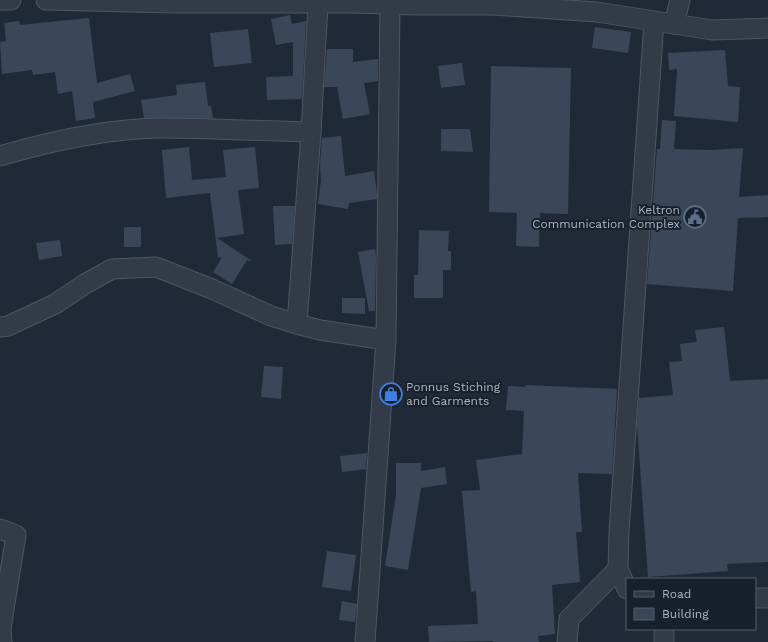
<svg xmlns="http://www.w3.org/2000/svg" width="768" height="642" viewBox="0 0 768 642" font-family="'Work Sans',sans-serif">
	<style>
		.building { fill: #3b4758 }
		.lines { fill: none; stroke-linecap: round; stroke-linejoin: round }
		.minor-casing { stroke: #4e5663; stroke-width: 21 }
		.minor { stroke: #333b48; stroke-width: 19 }
		.labels { text-anchor: middle; stroke-width: 4; stroke-linejoin: round; paint-order: stroke }
		.poi-label { font-size: 12px; fill: #adb6c5; stroke: #19202d; text-anchor: end }
	</style>
	<rect width="100%" height="100%" fill="#202938"/>
	<g class="building">
		<polygon points="290,15 292,24 306,21 302,99 267,100 266,77 293,76 293,42 276,45 271,19"/>
		<polygon points="89,18 97,83 130,74 135,91 93,102 95,118 76,121 72,91 58,94 55,72 33,75 32,70 2,74 0,42 6,41 4,23 19,21 20,25"/>
		<polygon points="595,27 631,32 628,53 592,48"/>
		<polygon points="248,29 252,63 214,67 210,33"/>
		<polygon points="327,49 353,49 353,62 378,59 378,81 364,83 370,114 343,119 337,87 324,87"/>
		<polygon points="725,50 728,86 740,87 738,122 674,116 677,69 669,70 668,53"/>
		<polygon points="462,63 465,85 441,88 438,66"/>
		<polygon points="491,66 571,68 568,214 540,213 539,247 516,246 517,213 489,212"/>
		<polygon points="205,82 208,106 211,106 213,118 144,118 141,100 177,95 176,85"/>
		<polygon points="662,120 676,121 674,149 711,150 743,148 739,197 768,195 768,217 738,218 733,291 647,284 657,149 660,149"/>
		<polygon points="441,129 470,129 473,152 441,151"/>
		<polygon points="341,136 345,176 374,171 377,194 377,199 349,203 348,209 318,204 321,180 320,165 322,138"/>
		<polygon points="189,147 192,180 226,177 223,150 255,147 259,188 238,190 244,234 217,238 252,261 247,260 232,284 213,272 222,258 218,257 210,193 166,198 162,150"/>
		<polygon points="273,206 295,206 292,244 275,245"/>
		<rect x="124" y="227" width="17" height="20"/>
		<polygon points="419,230 449,231 448,251 451,251 451,270 443,270 443,298 414,298 414,275 418,275"/>
		<polygon points="60,240 62,256 39,260 36,243"/>
		<polygon points="375,249 376,256 375,311 369,311 358,252"/>
		<polygon points="342,298 365,298 365,314 342,313"/>
		<polygon points="724,327 730,381 768,379 768,562 727,564 728,571 648,577 637,425 639,398 673,395 669,362 682,361 680,344 697,342 695,330"/>
		<polygon points="264,366 283,367 281,399 261,397"/>
		<polygon points="525,385 617,389 612,474 578,473 582,532 576,532 580,582 552,585 555,634 538,636 539,642 493,642 493,641 429,642 428,626 478,624 476,591 471,592 462,491 480,490 476,460 522,454 524,411 506,410 508,386 525,387"/>
		<polygon points="367,453 366,469 342,472 340,456"/>
		<polygon points="396,463 421,463 421,471 445,467 447,484 421,488 408,570 385,566 396,495"/>
		<polygon points="327,551 356,555 351,591 322,587"/>
		<polygon points="342,601 357,604 355,622 339,620"/>
	</g>
	<g class="lines">
		<g class="minor-casing">
			<g id="minor">
				<polyline points="0,0 11,0"/>
				<polyline points="46,0 174,3 355,3 416,5 493,5 597,12 712,30 768,28"/>
				<polyline points="318,4 311,132 297,324 320,330 386,340"/>
				<polyline points="674,24 680,0"/>
				<path d="M0,156C51,141 105,129 159,128C209,128 260,131 311,132"/>
				<polyline points="0,327 8,326 55,304 85,284 112,269 156,267 212,289 271,316 297,324"/>
				<polyline points="0,529 16,535 1,628 2,642"/>
				<polyline points="627,589 618,569 619,532 654,21"/>
				<polyline points="755,598 768,598"/>
				<polyline points="664,629 664,642"/>
				<polyline points="365,642 386,340 390,4"/>
				<polyline points="567,642 569,619 618,569"/>
			</g>
		</g>
		<use href="#minor" class="minor"/>
	</g>
	<defs>
		<g id="civic-ring" transform="scale(1.15)"><circle r="9.5" fill="#19202d" stroke="#5c6f8a" stroke-width="1.5"/><path d="M-.6-6.5H3V-4.5H.6V-3L4-1V1h2V6H-6V1h2V-1L-.6-3ZM-1.2 2.5V6h2.4V2.5Z" fill="#5c6f8a"/></g>
		<g id="shop-ring" transform="scale(1.15)"><circle r="9.5" fill="#19202d" stroke="#3f7fe0" stroke-width="1.5"/><path d="M-5-2.5h2.3a2.7 3.5 0 0 1 5.4 0H5L5.5 6h-11ZM-1.5-2.5h3a1.5 2.3 0 0 0-3 0Z" fill="#3f7fe0"/></g>
	</defs>
	<g fill-rule="evenodd">
		<use href="#civic-ring" x="695" y="217"/>
		<use href="#shop-ring" x="391" y="394"/>
	</g>
	<g class="labels">
		<g class="poi-label">
			<text x="680" y="214">Keltron<tspan x="680" dy="14">Communication Complex</tspan></text>
			<text x="406" y="391" text-anchor="start">Ponnus Stiching<tspan x="406" dy="14">and Garments</tspan></text>
		</g>
	</g>
	<rect x="626" y="578" width="130" height="52" fill="#19202d" stroke="#545c6a"/>
	<rect x="634" y="591" width="20" height="6" fill="#333b48" stroke="#545c6a"/>
	<text x="662" y="598" font-size="12" fill="#adb6c5">Road</text>
	<rect x="634" y="608" width="20" height="12" fill="#3b4758" stroke="#545c6a"/>
	<text x="662" y="618" font-size="12" fill="#adb6c5">Building</text>
</svg>
